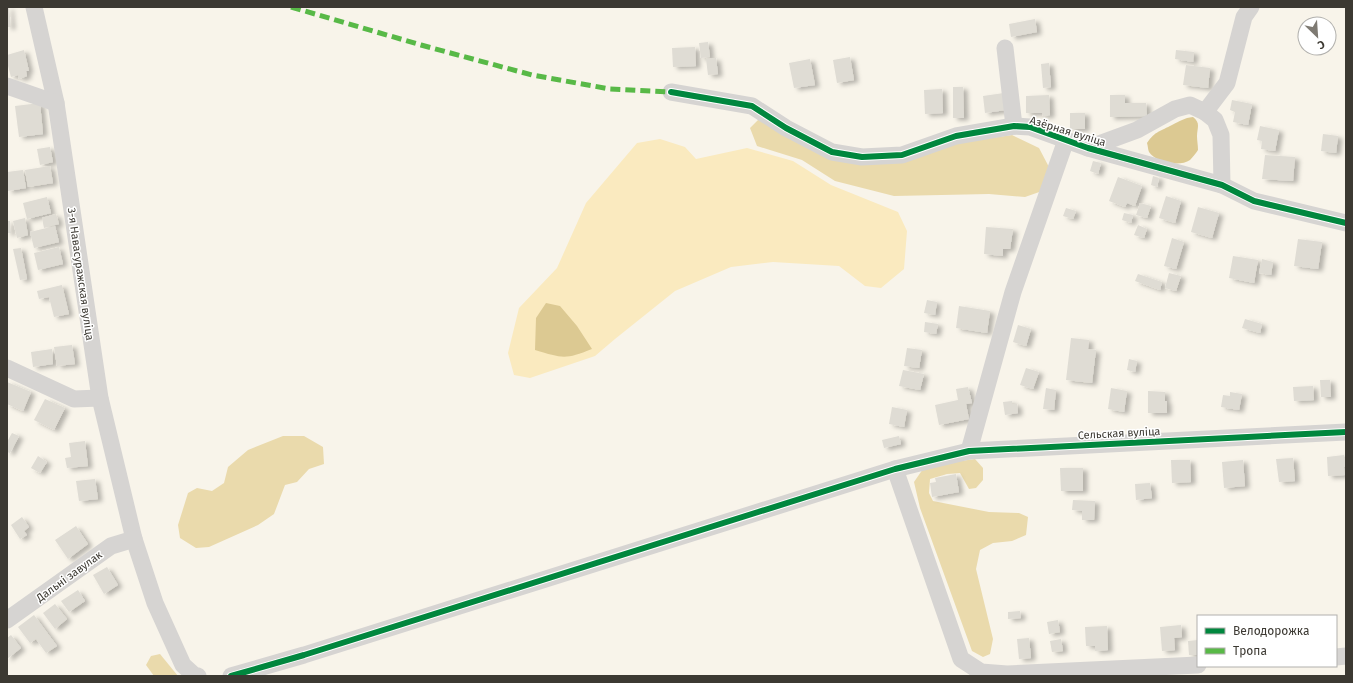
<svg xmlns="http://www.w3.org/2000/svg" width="1353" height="683" viewBox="0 0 1353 683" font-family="'Fira Sans',sans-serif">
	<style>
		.green { fill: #faeabf }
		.forest { fill: #eadaac }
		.water { fill: #dcc992 }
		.building { fill: #dfdcd4; filter: url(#shadow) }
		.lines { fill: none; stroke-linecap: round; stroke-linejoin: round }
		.minor { stroke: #d6d4d2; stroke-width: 17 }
		.quiet { stroke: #58b947; stroke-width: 5; stroke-dasharray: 10 5; stroke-linecap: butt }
		.cycleway-casing { stroke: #fff; stroke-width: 8 }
		.cycleway { stroke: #00873e; stroke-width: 6 }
		.labels { text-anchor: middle; stroke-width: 3; stroke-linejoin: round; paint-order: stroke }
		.street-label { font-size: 11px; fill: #3c3932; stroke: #fff }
	</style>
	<defs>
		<filter id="shadow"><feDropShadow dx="4.5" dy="2.5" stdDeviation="2" flood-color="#0004"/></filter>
	</defs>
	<rect width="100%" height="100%" fill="#f8f4ea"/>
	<polygon class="green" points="660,139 685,147 696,159 747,148 793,161 831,185 898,212 907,231 904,269 881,288 865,286 839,266 773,262 731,267 675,291 615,339 595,356 530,378 514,375 508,353 519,308 557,268 586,203 637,143"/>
	<g class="forest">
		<polygon points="760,118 847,160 949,144 1012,135 1039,148 1050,169 1045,190 1025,197 989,194 894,196 835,181 802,160 757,146 750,128"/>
		<polygon points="283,436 304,436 323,447 324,464 309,469 297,482 285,485 274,514 258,525 209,547 196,548 180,538 178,525 188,493 197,488 212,491 224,483 228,467 248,450"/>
		<polygon points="975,459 983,468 983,480 976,488 969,489 960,473 947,474 930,479 929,493 933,501 989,512 1019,513 1028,517 1026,535 1012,541 993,543 980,550 976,569 993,639 990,654 983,657 972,651 920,508 914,482 925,466"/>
		<polygon points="160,654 178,676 154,676 146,665 151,656"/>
	</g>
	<g class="water">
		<path d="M1193,117C1201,123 1197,128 1197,136C1197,141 1198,145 1198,150C1196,153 1193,157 1190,160C1180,167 1156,163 1149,152C1148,150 1148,146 1147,143C1155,131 1161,131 1172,125C1180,121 1184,118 1193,117Z"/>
		<path d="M546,303L560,306L577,326L592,349C565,360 562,358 535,350L536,318Z"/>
	</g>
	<g class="building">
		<polygon points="7,7 9,7 11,27 7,27"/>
		<polygon points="1035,19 1037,32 1011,37 1009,24"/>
		<polygon points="708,42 710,57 701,58 699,43"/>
		<polygon points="695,47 696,66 673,67 672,48"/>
		<polygon points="24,50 29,71 26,71 27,76 19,79 18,75 11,77 7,62 7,55"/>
		<polygon points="1176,50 1194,52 1193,62 1175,59"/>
		<polygon points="850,57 854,80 837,83 833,60"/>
		<polygon points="716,58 718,74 708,75 706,59"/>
		<polygon points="810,59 815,85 794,88 789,63"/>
		<polygon points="1049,63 1051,87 1043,88 1041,64"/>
		<polygon points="1186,65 1210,68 1208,88 1183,85"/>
		<polygon points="953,87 963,87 964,118 953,118"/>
		<polygon points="942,89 943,113 925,114 924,90"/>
		<polygon points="1004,93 1006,110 985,113 983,96"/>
		<polygon points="1049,95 1050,115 1043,116 1042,113 1026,113 1026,96"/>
		<polygon points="1110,95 1125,95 1125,103 1146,103 1147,116 1110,117"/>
		<polygon points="1232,100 1252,104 1248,125 1233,122 1235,112 1230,110"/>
		<polygon points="40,103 43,134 19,137 15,106"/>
		<rect x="1070" y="113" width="15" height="16"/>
		<polygon points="1260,126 1279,130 1275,151 1261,149 1262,141 1257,140"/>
		<polygon points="1323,134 1338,136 1336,153 1321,151"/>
		<polygon points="50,147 53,162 40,165 37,149"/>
		<polygon points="1265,155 1295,157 1293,181 1262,179"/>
		<polygon points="1093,161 1101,163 1098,174 1090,171"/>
		<polygon points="50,166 53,183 28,187 25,170"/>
		<polygon points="23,170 26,188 8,191 7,172"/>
		<polygon points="1153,176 1159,178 1157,187 1151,185"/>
		<polygon points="1118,177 1142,186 1135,206 1127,203 1125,207 1109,201"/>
		<polygon points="1166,196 1181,201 1175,223 1159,218"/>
		<polygon points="47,197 51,213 27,219 23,203"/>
		<polygon points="1140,203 1151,206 1147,218 1136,215"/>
		<polygon points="1198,207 1219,213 1212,238 1191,232"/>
		<polygon points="1066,208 1076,211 1073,219 1063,216"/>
		<polygon points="1124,213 1133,215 1131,223 1122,220"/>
		<polygon points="56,214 59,224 44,228 42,218"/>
		<polygon points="25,218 28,235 17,238 13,221"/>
		<polygon points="7,221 10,221 11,233 7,233"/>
		<polygon points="1138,225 1147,229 1144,238 1134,235"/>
		<polygon points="55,226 59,242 34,248 30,232"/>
		<polygon points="986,227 1013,229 1010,249 1003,249 1003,256 984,254"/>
		<polygon points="1172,238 1184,242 1176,269 1164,266"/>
		<polygon points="1298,239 1322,242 1318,269 1294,266"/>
		<polygon points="59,247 63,264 38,270 34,253"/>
		<polygon points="21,248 27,279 20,280 13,249"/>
		<polygon points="1233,256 1258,260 1254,283 1229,278"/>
		<polygon points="1262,259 1273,262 1271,275 1259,273"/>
		<polygon points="1169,273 1181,276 1176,291 1165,288"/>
		<polygon points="1138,274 1162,282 1160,290 1135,281"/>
		<polygon points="62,285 69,314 54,317 49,297 39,299 37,291"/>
		<polygon points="927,300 937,302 935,315 924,313"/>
		<polygon points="959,306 990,311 987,333 956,328"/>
		<polygon points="1245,319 1262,324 1260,333 1242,328"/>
		<polygon points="925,322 938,324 936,334 924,332"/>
		<polygon points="1018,325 1031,329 1026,346 1013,342"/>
		<polygon points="1071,338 1089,340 1088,349 1096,350 1092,383 1066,380"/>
		<polygon points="72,345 75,364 57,366 54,347"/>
		<polygon points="907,348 922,350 919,368 904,366"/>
		<polygon points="52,349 53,364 33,367 31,352"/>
		<polygon points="1129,359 1137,361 1135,372 1127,370"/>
		<polygon points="1026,368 1039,372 1033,389 1020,385"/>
		<polygon points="903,370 924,374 920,390 899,386"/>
		<polygon points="1320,380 1330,380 1331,397 1321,397"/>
		<polygon points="7,382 31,392 23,411 7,404"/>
		<polygon points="1313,386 1314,400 1294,401 1293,387"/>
		<polygon points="968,387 972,403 966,404 969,419 939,425 935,405 958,400 956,389"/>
		<polygon points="1046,388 1056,390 1054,410 1043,409"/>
		<polygon points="1111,388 1127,391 1124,412 1108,409"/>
		<polygon points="1148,391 1165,392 1165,401 1167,401 1167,413 1148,413"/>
		<polygon points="1230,392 1242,394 1239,410 1221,407 1223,395 1230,396"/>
		<polygon points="45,399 65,408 54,430 34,420"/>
		<polygon points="1012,401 1012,404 1017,404 1018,413 1005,415 1003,402"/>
		<polygon points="892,407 907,410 904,427 889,424"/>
		<polygon points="12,433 19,436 10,453 7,452 7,442"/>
		<polygon points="899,436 901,444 884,448 882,440"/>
		<polygon points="85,441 88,466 67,468 65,458 71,457 69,443"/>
		<polygon points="1344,455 1344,458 1346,458 1346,467 1344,467 1345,475 1328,476 1327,457"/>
		<polygon points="38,456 47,462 40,473 31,468"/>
		<polygon points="1293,458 1295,481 1279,482 1276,459"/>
		<polygon points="1171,460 1190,460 1191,482 1172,483"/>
		<polygon points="1243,460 1245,486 1224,488 1222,462"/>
		<polygon points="1060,468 1083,468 1083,491 1061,491"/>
		<polygon points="956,474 959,492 932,497 930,483 936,482 935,478"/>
		<polygon points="95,479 98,499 79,501 76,481"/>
		<polygon points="1150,483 1152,498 1136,500 1135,484"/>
		<polygon points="1073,500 1095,501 1094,520 1082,520 1082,511 1072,510"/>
		<polygon points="22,517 29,527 24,531 27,535 20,539 11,525"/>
		<polygon points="76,526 88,544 68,559 55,540"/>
		<polygon points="107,567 118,585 104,594 93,575"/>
		<polygon points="78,590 85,601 69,612 61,601"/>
		<polygon points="55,604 67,619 55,629 43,613"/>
		<polygon points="1020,611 1021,618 1008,619 1008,612"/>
		<polygon points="34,615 57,646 46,653 36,639 30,643 18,627"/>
		<polygon points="1058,620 1060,632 1049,634 1047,622"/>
		<polygon points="1181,625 1182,637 1174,638 1175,650 1162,651 1160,627"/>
		<polygon points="1107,626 1108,650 1095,651 1095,646 1086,646 1085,627"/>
		<polygon points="11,635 21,648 7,659 7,638"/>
		<polygon points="1029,638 1031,658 1019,659 1017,639"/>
		<polygon points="1061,639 1063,651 1052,652 1050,641"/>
		<polygon points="1198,640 1198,655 1189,655 1188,641"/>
	</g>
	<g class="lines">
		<g class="minor">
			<polyline points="34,7 56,103 100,398 134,539 155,603 183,665 194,675 198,676"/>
			<polyline points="1005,48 1014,126"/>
			<polyline points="7,86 56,103"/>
			<polyline points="671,92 752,106 786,128 832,152 862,157 902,155 956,136 1014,126 1030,127 1088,148 1222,185 1254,201 1346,223"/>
			<polyline points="1205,112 1215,120 1221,135 1222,185"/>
			<polyline points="1088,148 1137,130 1175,109 1190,105 1205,112 1227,83 1244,17 1251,7"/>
			<polyline points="7,368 74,399 100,398"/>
			<polyline points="969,451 1013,292 1066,140"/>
			<polyline points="895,469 961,659 981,672 1007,674 1198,665"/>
			<polyline points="7,620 111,546 134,539"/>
			<polyline points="1336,657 1346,656"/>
			<polyline points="231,676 304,655 895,469 969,451 1346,432"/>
		</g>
		<polyline class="quiet" points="291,7 421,45 532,75 610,89 671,92"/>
		<g class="cycleway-casing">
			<g id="cycleway">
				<polyline points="671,92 752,106 786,128 832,152 862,157 902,155 956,136 1014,126 1030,127 1088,148 1222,185 1254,201 1346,223"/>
				<polyline points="231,676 304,655 895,469 969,451 1346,432"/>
			</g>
		</g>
		<use href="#cycleway" class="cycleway"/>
	</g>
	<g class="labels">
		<g class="street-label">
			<text transform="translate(1068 131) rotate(17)" y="4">Азёрная вуліца</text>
			<text transform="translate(81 274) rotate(82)" y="4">3-я Навасуражская вуліца</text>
			<text transform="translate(1119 433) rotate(-3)" y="4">Сельская вуліца</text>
			<text transform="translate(69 576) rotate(-36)" y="4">Дальні завулак</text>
		</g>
	</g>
	<rect width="1353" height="683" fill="none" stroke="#3c3932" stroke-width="16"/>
	<rect x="1197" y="615" width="140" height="52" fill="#ffffff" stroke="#b1b0ad"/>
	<rect x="1205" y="628" width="20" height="6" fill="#00873e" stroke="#b1b0ad"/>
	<text x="1233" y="635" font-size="12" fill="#3c3932">Велодорожка</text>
	<rect x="1205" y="648" width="20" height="6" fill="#58b947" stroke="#b1b0ad"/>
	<text x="1233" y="655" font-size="12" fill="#3c3932">Тропа</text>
	<g transform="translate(1317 36) rotate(155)"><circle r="19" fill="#ffffff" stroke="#b1b0ad"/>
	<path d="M0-3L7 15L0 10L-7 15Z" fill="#7e7a72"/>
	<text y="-6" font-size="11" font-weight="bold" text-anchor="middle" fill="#3c3932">С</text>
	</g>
</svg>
